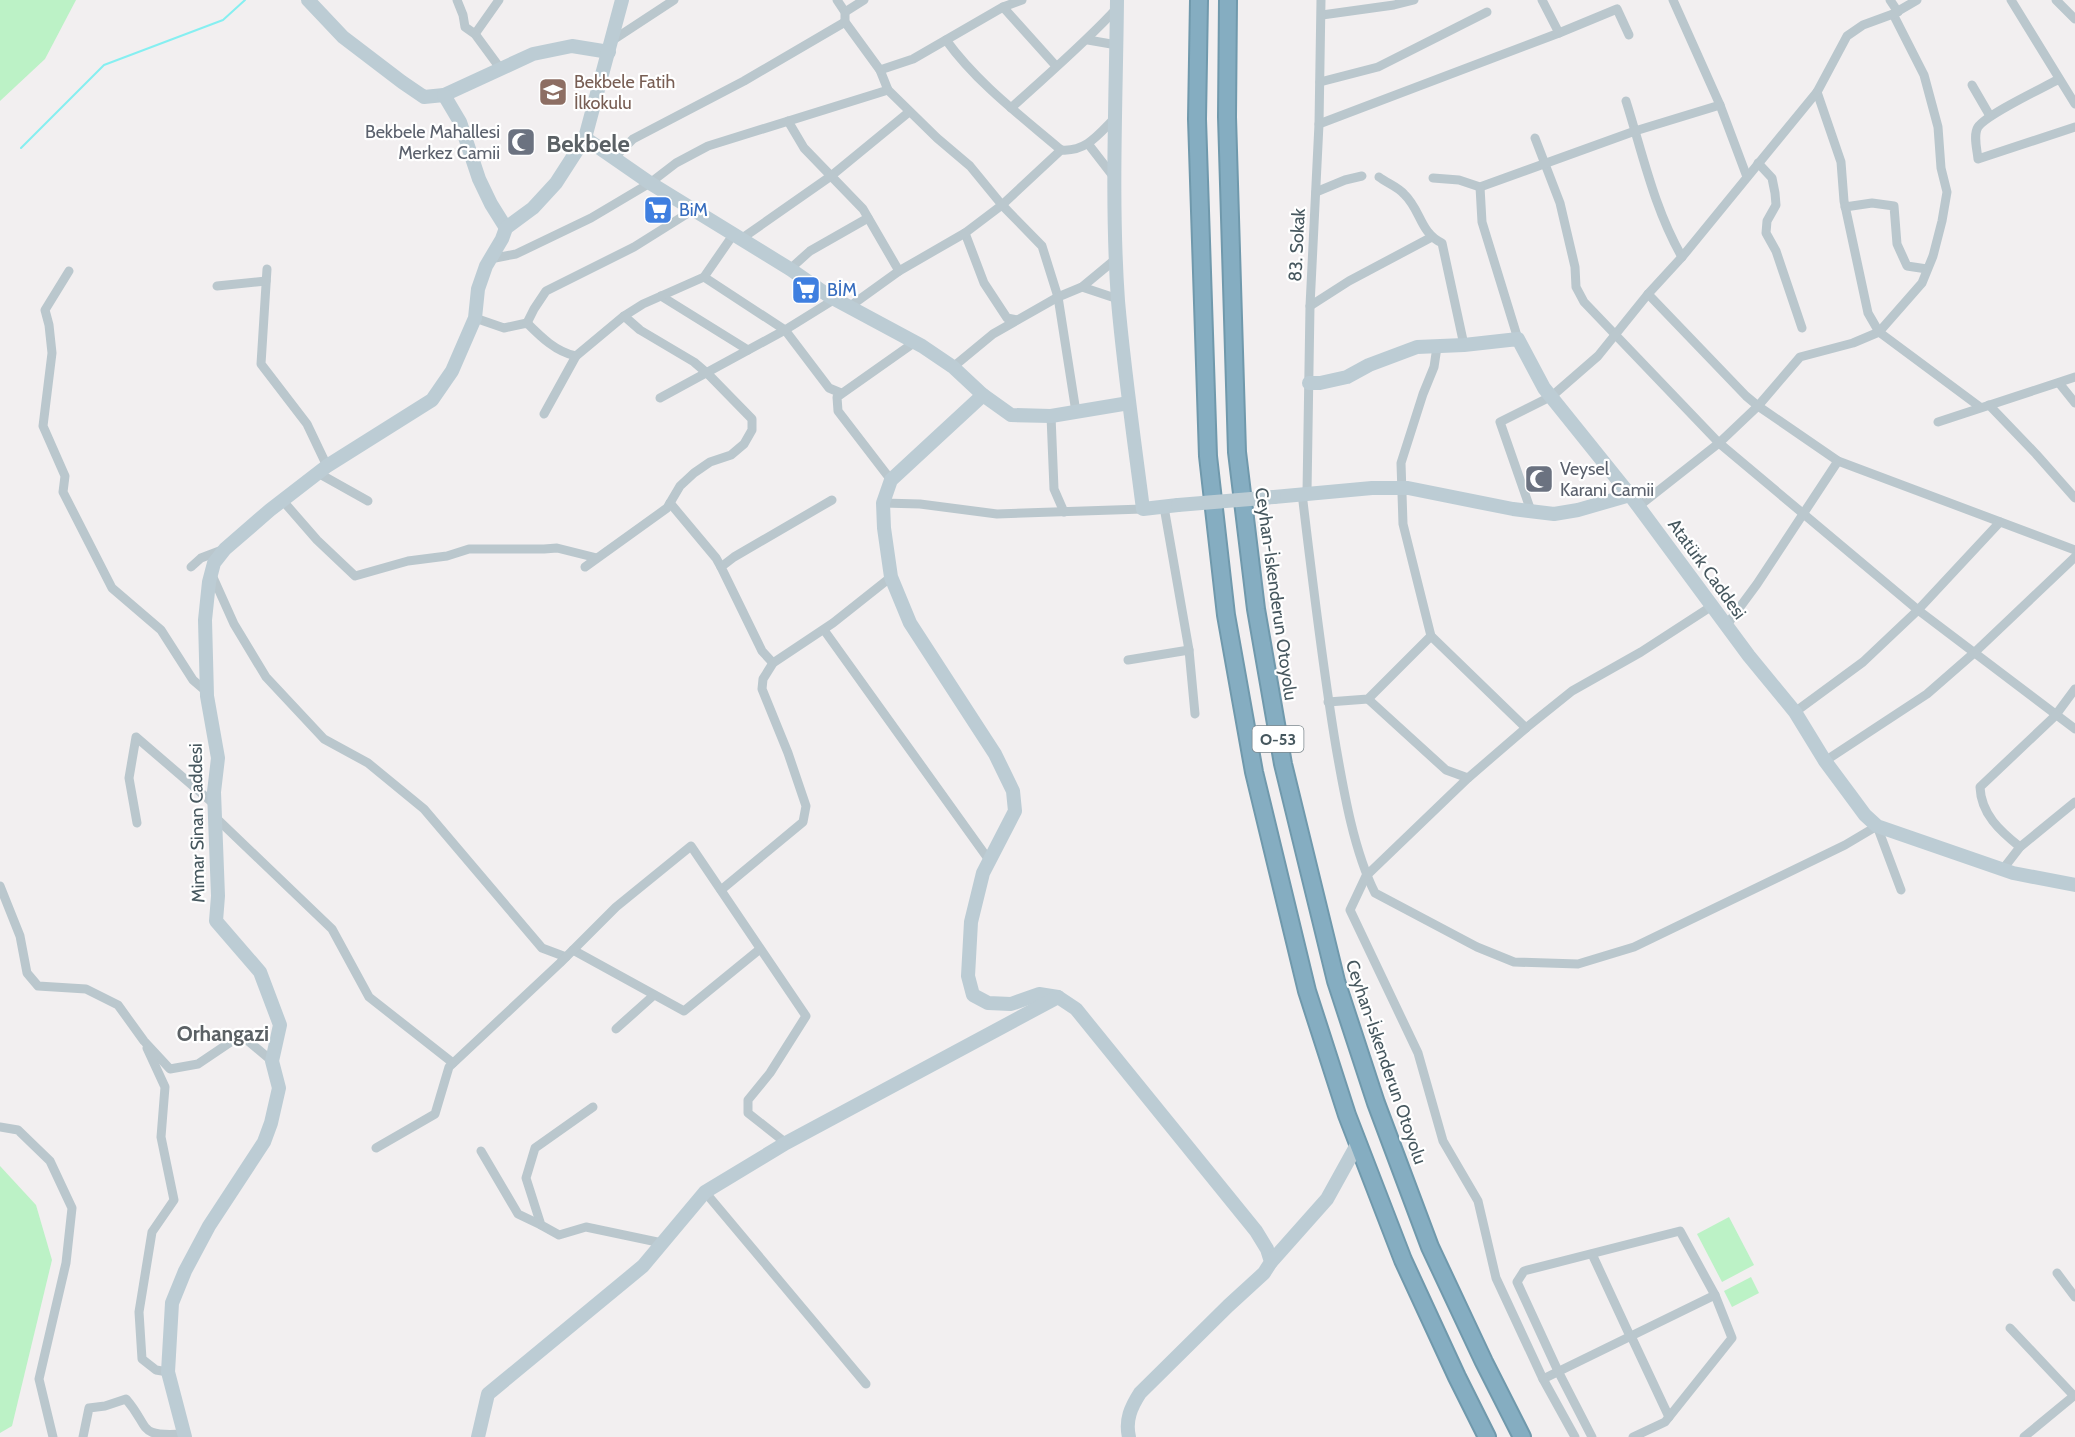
<svg xmlns="http://www.w3.org/2000/svg" width="2075" height="1437" viewBox="0 0 2075 1437" font-family="Cabin,sans-serif">
	<style>
		.green { fill: #bcf2c6 }
		.lines { fill: none; stroke-linecap: round; stroke-linejoin: round }
		.stream { stroke: #86eff1; stroke-width: 2 }
		.highway-casing { stroke: #7099ac; stroke-width: 20 }
		.street { stroke: #bac7cd; stroke-width: 9 }
		.secondary { stroke: #bcccd4; stroke-width: 14 }
		.highway { stroke: #85adc1; stroke-width: 16 }
		.secondary-bridge { stroke: #bcccd4; stroke-width: 14 }
		.labels { text-anchor: middle; stroke-width: 4.5; stroke-linejoin: round; paint-order: stroke }
		.shield { fill: #fff; stroke: #7e898e; stroke-width: 1.5 }
		.shield-label { font-size: 16px; font-weight: bold; fill: #46575e }
		.education-label { font-size: 18px; fill: #785e54; stroke: #fff; text-anchor: start }
		.worship-label { font-size: 18px; fill: #5b616d; stroke: #fff; text-anchor: end }
		.shop-label { font-size: 18px; fill: #366cbe; stroke: #fff; text-anchor: start }
		.street-label { font-size: 18px; fill: #46575e; stroke: #fff }
		.quarter-label { font-size: 21px; font-weight: bold; fill: #5b6165; stroke: #fff }
		.district-label { font-size: 24px; font-weight: bold; fill: #5b6165; stroke: #fff }
	</style>
	<rect width="100%" height="100%" fill="#f2eff0"/>
	<g class="green">
		<polygon points="0,0 76,0 45,59 0,101"/>
		<polygon points="0,1166 36,1205 52,1260 12,1426 0,1433"/>
		<polygon points="1729,1217 1754,1265 1722,1282 1697,1234"/>
		<polygon points="1751,1277 1759,1293 1732,1307 1724,1291"/>
	</g>
	<g class="lines">
		<polyline class="stream" points="21,148 104,65 223,20 245,0"/>
		<g class="highway-casing">
			<g id="highway">
				<polyline points="1199,0 1197,119 1208,456 1226,615 1254,772 1307,991 1347,1115 1403,1260 1457,1377 1487,1437"/>
				<polyline points="1228,0 1227,117 1237,452 1256,609 1283,764 1336,981 1376,1103 1430,1247 1484,1362 1522,1437"/>
			</g>
		</g>
		<g class="street">
			<polyline points="457,0 463,15 465,27 475,34 500,68"/>
			<polyline points="837,0 845,12 845,22 880,70 888,90 937,138 970,166 1002,205 1042,246 1058,297 1076,412"/>
			<polyline points="1673,0 1720,105 1747,177"/>
			<polyline points="1890,0 1898,12"/>
			<polyline points="2011,0 2075,104"/>
			<polyline points="2056,0 2075,19"/>
			<polyline points="1003,7 1056,66"/>
			<polyline points="845,12 864,0"/>
			<polyline points="1322,15 1394,5 1414,0"/>
			<polyline points="1559,33 1617,9 1629,35"/>
			<polyline points="475,34 499,0"/>
			<polyline points="613,40 674,0"/>
			<path d="M946,40C977,83 1021,116 1061,150"/>
			<polyline points="1088,40 1117,45"/>
			<polyline points="880,70 913,59 1003,7 1022,0"/>
			<path d="M2059,79C2043,88 1987,114 1978,127C1973,135 1977,149 1978,159L2075,127"/>
			<polyline points="1320,82 1378,67 1487,12"/>
			<polyline points="1972,85 1990,116"/>
			<polyline points="1817,92 1841,162 1844,201 1868,313 1879,332 1980,407"/>
			<path d="M1626,101C1643,155 1654,208 1682,257"/>
			<path d="M1011,108C1047,75 1084,44 1117,8"/>
			<polyline points="788,121 804,148 863,209 899,271"/>
			<polyline points="1319,124 1559,33 1542,0"/>
			<polyline points="1535,138 1560,203 1575,267 1576,287 1584,302 1719,443 1918,610 2075,729"/>
			<polyline points="1089,145 1113,176"/>
			<polyline points="614,158 633,139 744,81 845,22"/>
			<polyline points="1758,163 1772,178 1775,193 1776,205 1767,221 1766,233 1776,251 1802,328"/>
			<path d="M1379,177C1387,183 1398,187 1404,194C1421,210 1420,233 1442,243L1464,345"/>
			<polyline points="1433,178 1459,180 1480,187 1635,131 1720,105"/>
			<polyline points="1480,187 1482,222 1518,339"/>
			<polyline points="1316,192 1345,180 1362,176"/>
			<polyline points="1845,207 1872,203 1894,206 1897,244 1907,266 1927,269"/>
			<polyline points="965,233 984,283 1007,318 1017,320"/>
			<polyline points="741,239 831,176 909,112"/>
			<polyline points="490,259 516,254 591,218 650,183 676,163 708,146 888,90"/>
			<polyline points="267,269 261,364 307,424 327,466"/>
			<polyline points="790,269 810,251 868,218"/>
			<polyline points="69,271 45,310 49,325 52,353 43,426 65,476 63,492 112,588 161,630 193,680 207,692"/>
			<polyline points="704,277 785,330 829,388 841,393"/>
			<polyline points="217,286 266,281"/>
			<polyline points="1082,287 1118,299"/>
			<polyline points="1648,294 1746,396 1758,406 1838,461 2075,550"/>
			<polyline points="661,296 748,350"/>
			<polyline points="1310,306 1349,281 1430,238"/>
			<path d="M849,307L899,271L965,233L1002,205L1061,150C1086,152 1098,135 1115,118"/>
			<path d="M475,318L504,328L527,323C541,337 556,352 576,356"/>
			<polyline points="527,323 534,309 546,291 634,247 693,210"/>
			<polyline points="1437,347 1434,367 1423,394 1401,463 1403,524 1431,636 1526,728"/>
			<polyline points="953,367 993,334 1058,297 1082,287 1117,258"/>
			<polyline points="2059,383 2075,403"/>
			<polyline points="660,398 785,330 835,299"/>
			<polyline points="1989,405 2036,454 2075,498"/>
			<polyline points="544,414 576,356 624,316 643,304 704,277 733,235"/>
			<polyline points="1051,416 1054,489 1064,512"/>
			<polyline points="1938,422 2075,377"/>
			<polyline points="318,473 368,501"/>
			<polyline points="891,480 838,411 837,397 915,342"/>
			<polyline points="1307,492 1310,306 1319,124 1321,0"/>
			<path d="M1302,493C1312,578 1322,663 1336,747C1344,793 1354,851 1375,893L1477,947L1514,962L1578,964L1634,947L1845,845L1877,826L1901,890"/>
			<polyline points="283,501 317,540 355,576 408,561 447,556 469,549 544,549 557,548 597,558"/>
			<polyline points="670,503 716,558 721,567"/>
			<polyline points="883,503 920,504 997,514 1143,509"/>
			<polyline points="1639,506 1719,443 1758,406 1800,357 1853,343 1879,332 1922,283 1933,256 1942,221 1947,192 1941,168 1938,127 1924,75 1893,14"/>
			<polyline points="1164,507 1189,650 1195,714"/>
			<polyline points="1531,511 1500,422 1552,396 1598,356 1648,294 1682,257 1817,92 1847,36 1863,25 1893,14 1917,0"/>
			<polyline points="191,567 201,558 222,550"/>
			<polyline points="585,567 667,508 680,486 694,473 710,462 731,455 744,444 752,430 752,419 708,374 694,362 640,330 624,316"/>
			<polyline points="212,575 234,624 266,677 324,739 368,763 424,809 542,948 566,957"/>
			<polyline points="1726,626 1757,584 1838,461"/>
			<polyline points="824,630 989,860"/>
			<polyline points="1128,660 1189,650"/>
			<polyline points="773,663 762,651 721,567 734,557 832,500"/>
			<polyline points="1368,699 1446,770 1468,778"/>
			<polyline points="1328,702 1368,699 1431,636"/>
			<polyline points="1795,712 1863,662 1918,610 2000,522"/>
			<polyline points="1825,761 1927,694 1974,653 2075,557"/>
			<polyline points="214,816 332,929 369,997 453,1063"/>
			<polyline points="137,823 129,778 136,737 214,804"/>
			<path d="M2020,847C2000,831 1981,814 1980,787L2055,716L2075,689"/>
			<polyline points="2003,869 2020,847 2075,802"/>
			<polyline points="0,886 20,936 27,973 38,986 86,989 118,1005 144,1041 170,1069 198,1064 241,1035 272,1061"/>
			<polyline points="721,890 803,822 806,806 788,753 762,689 763,679 773,663 833,623 891,577"/>
			<polyline points="573,950 684,1011 760,949"/>
			<polyline points="616,1029 654,995"/>
			<polyline points="147,1048 165,1087 161,1137 174,1200 152,1232 139,1312 142,1359 156,1370 168,1372"/>
			<polyline points="593,1107 535,1148 526,1178 541,1225 559,1235 586,1227 662,1243"/>
			<polyline points="0,1127 18,1130 50,1161 72,1208 66,1263 39,1379 53,1437"/>
			<polyline points="376,1148 435,1114 449,1067 560,963 616,907 691,846 806,1016 770,1073 748,1100 748,1113 786,1143"/>
			<polyline points="481,1151 518,1214 541,1225"/>
			<polyline points="705,1192 866,1384"/>
			<polyline points="1592,1254 1630,1336"/>
			<polyline points="2057,1273 2075,1297"/>
			<polyline points="2010,1328 2074,1396"/>
			<polyline points="1631,1336 1669,1417"/>
			<polyline points="1543,1379 1715,1295"/>
			<path d="M83,1437L89,1408L105,1406L126,1399C151,1428 136,1437 184,1434"/>
			<polyline points="1575,1437 1543,1379 1496,1278 1478,1201 1443,1141 1418,1053 1350,910 1366,876 1468,778 1526,728 1572,691 1641,652 1712,606"/>
			<polyline points="1592,1437 1558,1371 1517,1282 1524,1271 1680,1231 1715,1295 1732,1338 1665,1422 1633,1437"/>
			<polyline points="2024,1437 2075,1395"/>
		</g>
		<g class="secondary">
			<polyline points="308,0 343,37 402,82 424,97 444,95 533,54 572,46 609,52"/>
			<path d="M1117,0C1116,100 1111,201 1118,301C1124,370 1134,439 1143,509L1178,505"/>
			<polyline points="444,95 460,122 479,179 491,204 506,228"/>
			<polyline points="585,138 650,183 790,269 829,296 922,346 953,367 983,395 1011,415 1051,416 1129,403"/>
			<polyline points="1309,383 1320,383 1347,377 1369,365 1417,347 1464,345 1518,339 1544,388 1630,495 1749,656 1795,712 1825,761 1848,792 1865,815 1877,826 2013,873 2075,885"/>
			<path d="M983,395L891,480L883,503L884,528L891,577L910,623L995,754L1013,791L1015,811L983,873L971,922L968,976L973,995L988,1003L1011,1004L1039,994L1058,997L1076,1009L1256,1231L1267,1249L1271,1262L1264,1273L1228,1306L1140,1393C1131,1407 1125,1420 1129,1437"/>
			<polyline points="1274,497 1372,488 1408,488 1513,509 1554,514 1578,510 1630,495"/>
			<polyline points="1271,1262 1327,1199 1358,1143"/>
			<polyline points="185,1437 168,1372 172,1303 185,1271 209,1226 264,1142 271,1123 279,1088 272,1061 280,1025 260,972 216,921 218,896 214,792 218,758 207,696 205,620 209,582 214,563 225,549 270,510 327,466 432,400 452,371 475,318 478,289 486,266 502,239 506,228 533,208 556,183 585,138 622,0"/>
			<polyline points="478,1437 488,1394 643,1266 705,1192 786,1143 1058,997"/>
		</g>
		<use href="#highway" class="highway"/>
		<polyline class="secondary-bridge" points="1178,505 1274,497"/>
	</g>
	<defs>
		<g id="school-square" transform="scale(1.5)"><rect x="-9" y="-9" width="18" height="18" rx="4" fill="#8d6e63" stroke="#fff"/><path d="M0-5L7-2L0 1L-7-2ZM-4 1L0 2.5L4 1V4Q0 6-4 4Z" fill="#fff"/></g>
		<g id="mosque-square" transform="scale(1.5)"><rect x="-9" y="-9" width="18" height="18" rx="4" fill="#6b7280" stroke="#fff"/><path d="M3.5-4.9A6 6 0 1 0 3.5 4.9A5 5 0 1 1 3.5-4.9Z" fill="#fff"/></g>
		<g id="supermarket-square" transform="scale(1.5)"><rect x="-9" y="-9" width="18" height="18" rx="4" fill="#3f7fe0" stroke="#fff"/><path d="M-6-5.5h2.5l.6 2H6L4.5 2H-2.5L-4.4-4H-6ZM-1.5 3.2a1.3 1.3 0 1 0 .1 0ZM3 3.2a1.3 1.3 0 1 0 .1 0Z" fill="#fff"/></g>
	</defs>
	<g fill-rule="evenodd">
		<use href="#school-square" x="553" y="92"/>
		<use href="#mosque-square" x="521" y="142"/>
		<use href="#supermarket-square" x="658" y="210"/>
		<use href="#supermarket-square" x="806" y="290"/>
		<use href="#mosque-square" x="1539" y="479"/>
	</g>
	<g class="labels">
		<rect class="shield" x="1252.5" y="726" width="51" height="26" rx="4.5"/>
		<g class="shield-label">
			<text x="1278" y="745">O-53</text>
		</g>
		<g class="education-label">
			<text x="574" y="88">Bekbele Fatih<tspan x="574" dy="21">İlkokulu</tspan></text>
		</g>
		<g class="worship-label">
			<text x="500" y="138">Bekbele Mahallesi<tspan x="500" dy="21">Merkez Camii</tspan></text>
			<text x="1560" y="475" text-anchor="start">Veysel<tspan x="1560" dy="21">Karani Camii</tspan></text>
		</g>
		<g class="shop-label">
			<text x="679" y="216">BiM</text>
			<text x="827" y="296">BİM</text>
		</g>
		<g class="street-label">
			<text transform="translate(1297 245) rotate(-87)" y="6">83. Sokak</text>
			<text transform="translate(1707 569) rotate(54)" y="6">Atatürk Caddesi</text>
			<text transform="translate(1276 594) rotate(82)" y="6">Ceyhan-İskenderun Otoyolu</text>
			<text transform="translate(197 823) rotate(-91)" y="6">Mimar Sinan Caddesi</text>
			<text transform="translate(1386 1062) rotate(71)" y="6">Ceyhan-İskenderun Otoyolu</text>
		</g>
		<g class="quarter-label">
			<text x="223" y="1041">Orhangazi</text>
		</g>
		<g class="district-label">
			<text x="588" y="152">Bekbele</text>
		</g>
	</g>
</svg>
